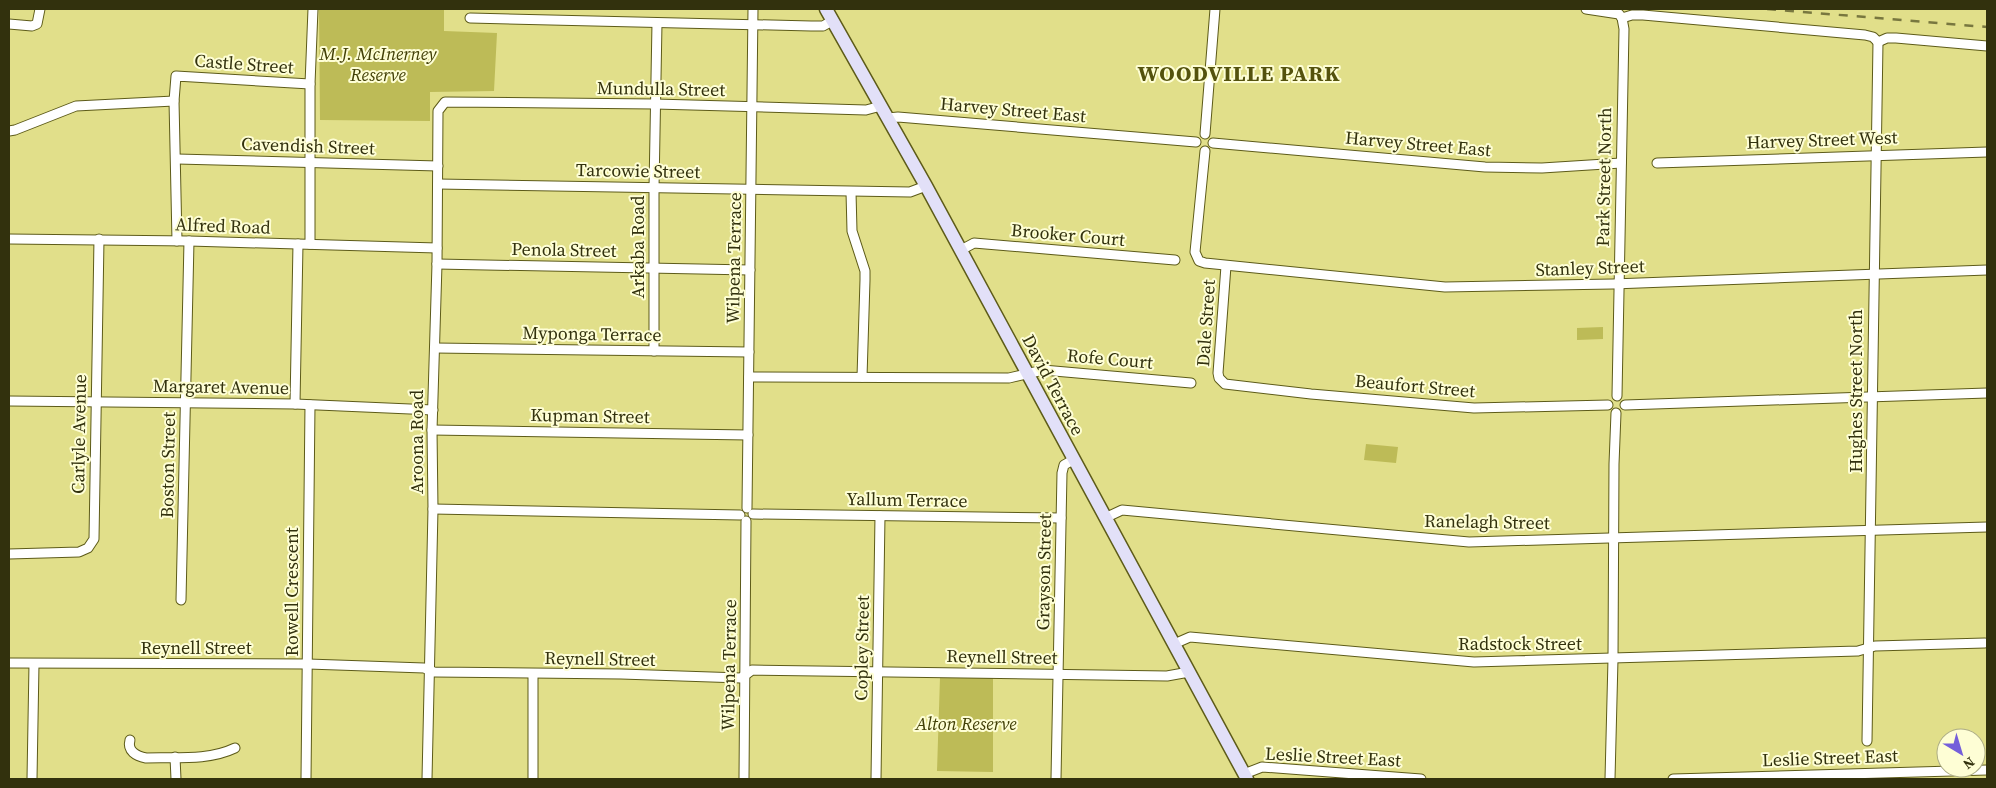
<svg xmlns="http://www.w3.org/2000/svg" width="1996" height="788" viewBox="0 0 1996 788" font-family="'Source Serif 4',serif">
	<style>
		.green { fill: #bdbb57 }
		.lines { fill: none; stroke-linecap: round; stroke-linejoin: round }
		.minor-casing { stroke: #5d5b19; stroke-width: 11 }
		.secondary-casing { stroke: #5d5b19; stroke-width: 15 }
		.minor { stroke: #fff; stroke-width: 9 }
		.secondary { stroke: #e2e0f8; stroke-width: 12 }
		.rail { stroke: #78773f; stroke-width: 2.5; stroke-dasharray: 9 9; stroke-linecap: butt }
		.labels { text-anchor: middle; stroke-width: 4; stroke-linejoin: round; paint-order: stroke }
		.park-label { font-size: 18px; font-style: italic; fill: #413f06; stroke: #fefed5 }
		.street-label { font-size: 18px; fill: #32310d; stroke: #fefed5 }
		.district-label { font-size: 22px; font-weight: bold; letter-spacing: 1px; fill: #54520d; stroke: #fefed5 }
	</style>
	<rect width="100%" height="100%" fill="#e1df8a"/>
	<g class="green">
		<polygon points="319,9 444,9 444,31 497,33 494,91 430,92 430,121 320,120"/>
		<polygon points="1603,327 1603,339 1577,340 1577,328"/>
		<polygon points="1366,444 1398,447 1396,463 1364,460"/>
		<polygon points="940,678 993,678 993,772 937,771"/>
	</g>
	<g class="lines">
		<g class="minor-casing">
			<g id="minor">
				<polyline points="1586,9 1619,14 1622,18"/>
				<polyline points="470,18 811,26 823,26 832,21"/>
				<polyline points="1622,18 1632,15 1643,15 1865,35 1873,37 1878,42"/>
				<polyline points="9,24 32,26 37,24 40,9"/>
				<polyline points="1878,42 1887,38 1896,38 1987,46"/>
				<polyline points="888,118 898,117 1196,142"/>
				<polyline points="9,131 15,130 76,106 174,101"/>
				<polyline points="1205,134 1215,9"/>
				<polyline points="1213,143 1485,167 1542,168 1621,163"/>
				<polyline points="1205,151 1195,252 1199,261 1205,263 1445,287 1613,284 1987,270"/>
				<polyline points="177,159 438,166"/>
				<polyline points="1657,163 1987,152"/>
				<polyline points="438,184 910,192 926,186"/>
				<polyline points="851,192 852,231 865,271 865,280 862,377"/>
				<polyline points="9,239 189,241 437,248"/>
				<polyline points="177,241 174,101 176,76 310,84"/>
				<polyline points="310,244 310,84 313,9"/>
				<polyline points="961,250 974,243 1175,260"/>
				<polyline points="437,264 750,270"/>
				<polyline points="1226,266 1218,373 1219,378 1225,384 1311,394 1474,408 1608,405"/>
				<polyline points="435,348 749,352"/>
				<polyline points="654,351 654,188 657,23"/>
				<polyline points="749,377 1009,378 1043,370 1191,383"/>
				<polyline points="1617,396 1624,29 1622,18"/>
				<polyline points="9,401 295,404 433,410"/>
				<polyline points="295,404 298,244"/>
				<polyline points="1625,405 1987,393"/>
				<polyline points="432,430 748,435"/>
				<polyline points="747,508 753,9"/>
				<polyline points="433,509 740,515"/>
				<polyline points="753,514 1061,518"/>
				<polyline points="1105,518 1122,510 1469,542 1987,527"/>
				<polyline points="9,554 79,552 88,548 94,539 99,239"/>
				<polyline points="181,600 189,241"/>
				<polyline points="1174,644 1190,637 1474,662 1858,651 1875,646 1985,643"/>
				<polyline points="9,663 308,664 424,668 434,672 621,674 741,678 752,670 1167,676 1189,672"/>
				<path d="M130,740C127,751 136,756 146,758C175,757 208,761 235,748"/>
				<polyline points="1867,741 1878,42"/>
				<polyline points="175,757 176,779"/>
				<polyline points="1244,774 1262,767 1421,779"/>
				<polyline points="32,779 34,664"/>
				<polyline points="306,779 310,405"/>
				<polyline points="427,779 433,509 432,430 437,264 438,111 445,102 655,104 866,110 881,106"/>
				<polyline points="533,779 533,674"/>
				<polyline points="744,779 746,521"/>
				<polyline points="876,779 880,516"/>
				<polyline points="1056,779 1062,473 1064,465 1073,460"/>
				<polyline points="1610,779 1613,659 1614,464 1616,413"/>
				<polyline points="1673,779 1987,770"/>
			</g>
		</g>
		<g class="secondary-casing">
			<polyline id="secondary" points="826,9 926,186 1247,779"/>
		</g>
		<use href="#minor" class="minor"/>
		<use href="#secondary" class="secondary"/>
		<polyline class="rail" points="1767,9 1987,27"/>
	</g>
	<g class="labels">
		<g class="park-label">
			<text x="378" y="60">M.J. McInerney<tspan x="378" dy="21">Reserve</tspan></text>
			<text x="966" y="730">Alton Reserve</text>
		</g>
		<g class="street-label">
			<text transform="translate(244 64) rotate(4)" y="6">Castle Street</text>
			<text transform="translate(661 89) rotate(1)" y="6">Mundulla Street</text>
			<text transform="translate(1013 110) rotate(5)" y="6">Harvey Street East</text>
			<text transform="translate(1822 140) rotate(-2)" y="6">Harvey Street West</text>
			<text transform="translate(1418 144) rotate(5)" y="6">Harvey Street East</text>
			<text transform="translate(308 146) rotate(2)" y="6">Cavendish Street</text>
			<text transform="translate(638 171) rotate(1)" y="6">Tarcowie Street</text>
			<text transform="translate(1604 177) rotate(-89)" y="6">Park Street North</text>
			<text transform="translate(223 226) rotate(2)" y="6">Alfred Road</text>
			<text transform="translate(1068 235) rotate(5)" y="6">Brooker Court</text>
			<text transform="translate(638 247) rotate(-90)" y="6">Arkaba Road</text>
			<text transform="translate(564 250) rotate(1)" y="6">Penola Street</text>
			<text transform="translate(734 258) rotate(-89)" y="6">Wilpena Terrace</text>
			<text transform="translate(1590 268) rotate(-2)" y="6">Stanley Street</text>
			<text transform="translate(1206 323) rotate(-86)" y="6">Dale Street</text>
			<text transform="translate(592 334) rotate(1)" y="6">Myponga Terrace</text>
			<text transform="translate(1110 359) rotate(5)" y="6">Rofe Court</text>
			<text transform="translate(1053 385) rotate(62)" y="6">David Terrace</text>
			<text transform="translate(1415 386) rotate(5)" y="6">Beaufort Street</text>
			<text transform="translate(221 387) rotate(1)" y="6">Margaret Avenue</text>
			<text transform="translate(1856 391) rotate(-90)" y="6">Hughes Street North</text>
			<text transform="translate(590 416) rotate(1)" y="6">Kupman Street</text>
			<text transform="translate(79 434) rotate(-89)" y="6">Carlyle Avenue</text>
			<text transform="translate(417 442) rotate(-90)" y="6">Aroona Road</text>
			<text transform="translate(168 465) rotate(-89)" y="6">Boston Street</text>
			<text transform="translate(907 500) rotate(1)" y="6">Yallum Terrace</text>
			<text transform="translate(1487 522) rotate(1)" y="6">Ranelagh Street</text>
			<text transform="translate(1044 572) rotate(-89)" y="6">Grayson Street</text>
			<text transform="translate(292 592) rotate(-90)" y="6">Rowell Crescent</text>
			<text x="1520" y="650">Radstock Street</text>
			<text x="196" y="654">Reynell Street</text>
			<text transform="translate(862 648) rotate(-89)" y="6">Copley Street</text>
			<text transform="translate(1002 657) rotate(1)" y="6">Reynell Street</text>
			<text transform="translate(600 659) rotate(1)" y="6">Reynell Street</text>
			<text transform="translate(729 665) rotate(-89)" y="6">Wilpena Terrace</text>
			<text transform="translate(1333 757) rotate(3)" y="6">Leslie Street East</text>
			<text transform="translate(1830 758) rotate(-2)" y="6">Leslie Street East</text>
		</g>
		<g class="district-label">
			<text x="1239" y="81">WOODVILLE PARK</text>
		</g>
	</g>
	<rect width="1996" height="788" fill="none" stroke="#32310d" stroke-width="20"/>
	<g transform="translate(1961 753) rotate(142)"><circle r="24" fill="#fefed5" stroke="#acac85"/>
	<path d="M0-4L9 19L0 12L-9 19Z" fill="#755fda"/>
	<text y="-8" font-size="14" font-weight="bold" text-anchor="middle" fill="#32310d">N</text>
	</g>
</svg>
